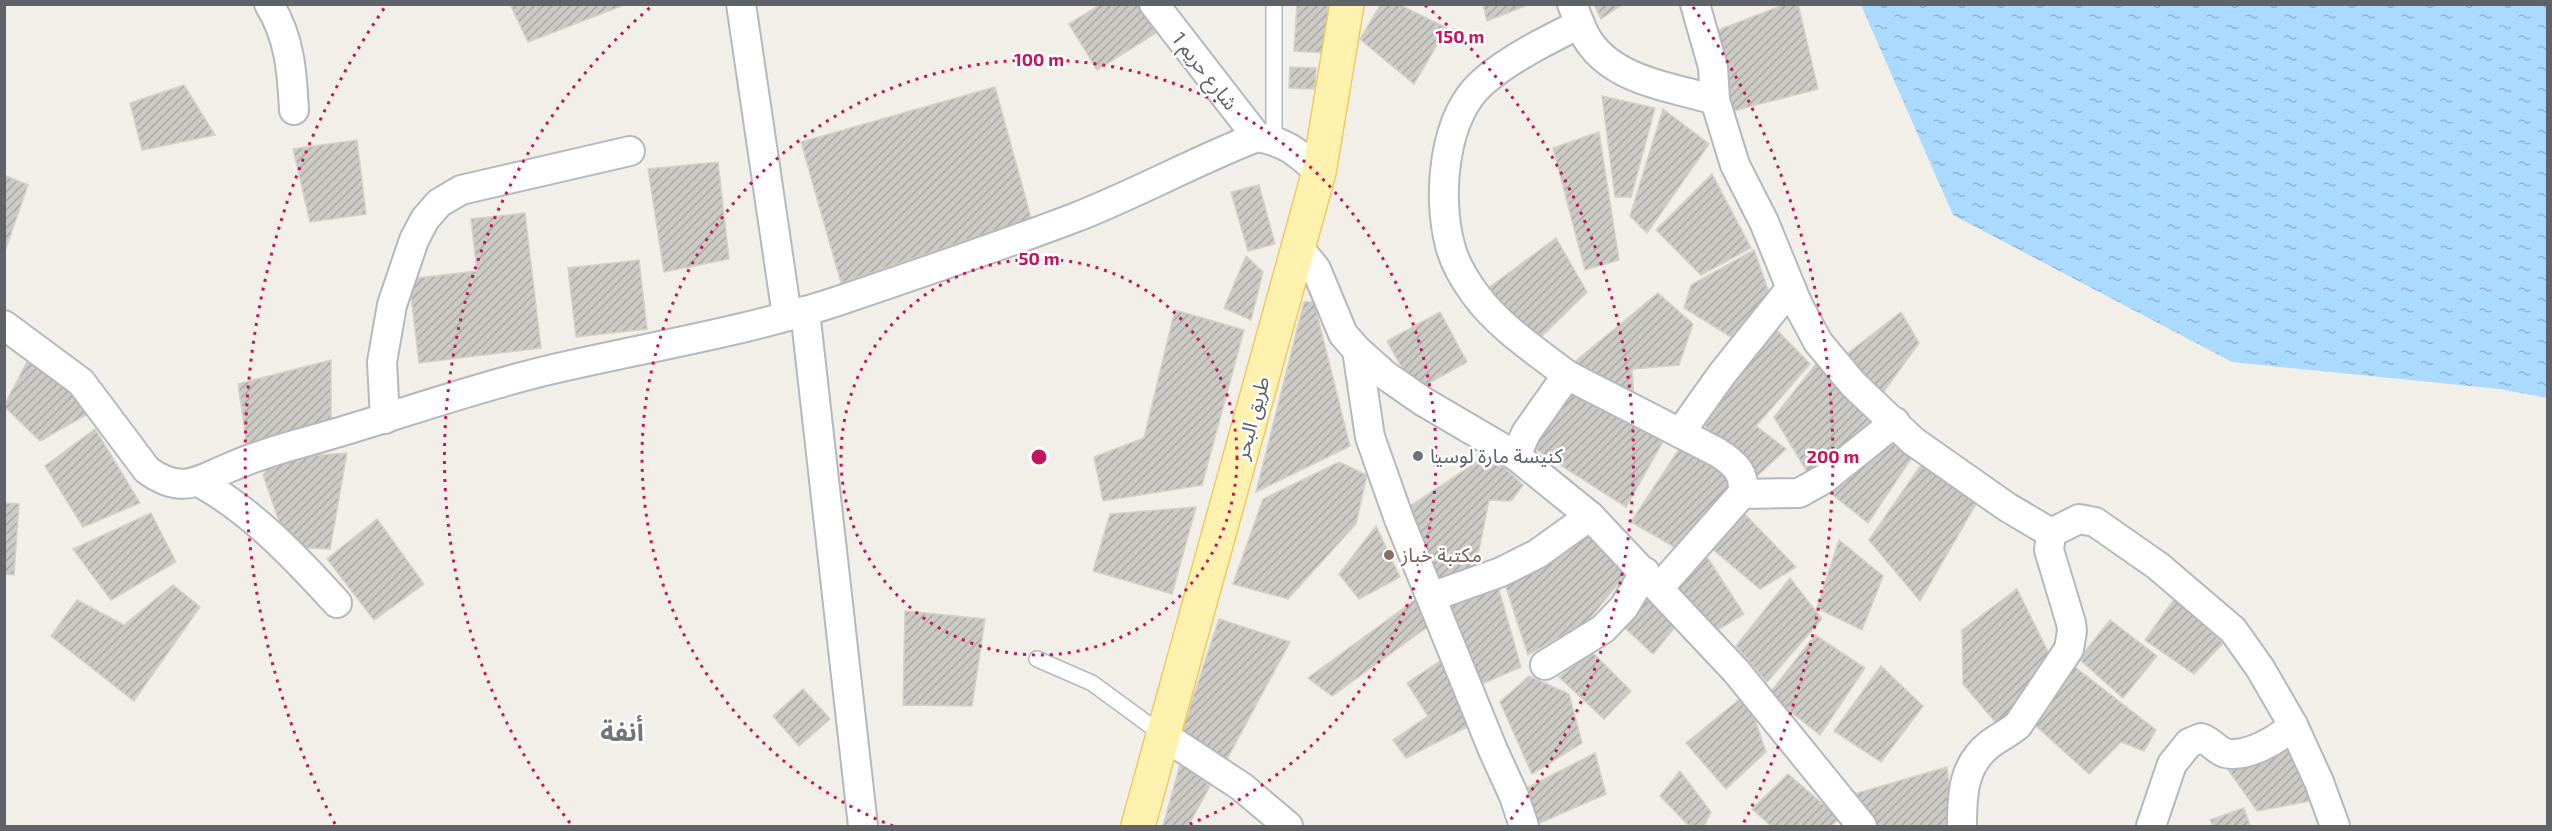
<svg xmlns="http://www.w3.org/2000/svg" width="2552" height="831" viewBox="0 0 2552 831" font-family="'Exo 2','Noto Sans Arabic',sans-serif">
	<style>
		.water { fill: url(#water-ripples) }
		.building { fill: url(#building-hatch); stroke: #d6d1c6; stroke-width: 1.5 }
		.lines { fill: none; stroke-linecap: round; stroke-linejoin: round }
		.lane-casing { stroke: #b5b8bc; stroke-width: 18 }
		.street-casing { stroke: #b5b8bc; stroke-width: 32 }
		.primary-casing { stroke: #f2c960; stroke-width: 36 }
		.lane { stroke: #fff; stroke-width: 15 }
		.street { stroke: #fff; stroke-width: 28 }
		.primary { stroke: #fff2af; stroke-width: 33 }
		.ring { fill: none; stroke: #c2185b; stroke-width: 3; stroke-dasharray: 3 6 }
		.worship-dot { fill: #6b7280; stroke: #fff; stroke-width: 2 }
		.education-dot { fill: #8d6e63; stroke: #fff; stroke-width: 2 }
		.labels { text-anchor: middle; stroke-width: 5; stroke-linejoin: round; paint-order: stroke }
		.street-label { font-size: 20px; fill: #5f6368; stroke: #fff }
		.worship-label { font-size: 20px; fill: #5b616d; stroke: #fff; text-anchor: start }
		.education-label { font-size: 20px; fill: #785e54; stroke: #fff; text-anchor: start }
		.district-label { font-size: 26px; font-weight: bold; fill: #70757a; stroke: #fff }
		.centre { fill: #c2185b; stroke: #fff; stroke-width: 3 }
		.ring-label { font-size: 18px; text-anchor: middle; font-weight: bold; fill: #c2185b; stroke: #fff; stroke-width: 5; stroke-linejoin: round; paint-order: stroke }
	</style>
	<defs>
		<pattern id="water-ripples" width="26" height="14" patternUnits="userSpaceOnUse" patternTransform="scale(1.5)"><rect width="26" height="14" fill="#aadaff"/><path d="M2 4q2-2 4 0t4 0M15 11q2-2 4 0t4 0" fill="none" stroke="#8eb4d2"/></pattern>
		<pattern id="building-hatch" width="6" height="6" patternUnits="userSpaceOnUse" patternTransform="scale(1.5)"><rect width="6" height="6" fill="#cccac5"/><path d="M-1 1l2-2M0 6l6-6M5 7l2-2" fill="none" stroke="#a9a8a4"/></pattern>
	</defs>
	<rect width="100%" height="100%" fill="#f1efe8"/>
	<polygon class="water" points="1861,5 2547,5 2547,398 2500,389 2232,362 1953,215"/>
	<g class="building">
		<polygon points="510,4 624,4 624,5 528,42"/>
		<polygon points="1101,4 1138,4 1156,33 1097,70 1069,24"/>
		<polygon points="1297,4 1329,4 1325,53 1294,51"/>
		<polygon points="1381,4 1398,4 1447,28 1414,84 1360,39"/>
		<polygon points="1483,4 1530,4 1487,21"/>
		<polygon points="1594,4 1623,4 1601,19"/>
		<polygon points="1786,4 1798,4 1818,89 1733,111 1713,32"/>
		<polygon points="1290,67 1316,68 1315,89 1289,88"/>
		<polygon points="184,85 215,135 142,150 130,103"/>
		<polygon points="995,87 1031,218 841,283 801,142"/>
		<polygon points="1602,96 1655,108 1631,197 1615,197"/>
		<polygon points="1663,109 1709,144 1647,233 1630,216"/>
		<polygon points="1599,132 1619,260 1585,270 1553,148"/>
		<polygon points="357,140 366,214 310,222 293,149"/>
		<polygon points="718,162 729,259 664,272 648,169"/>
		<polygon points="1712,174 1751,248 1701,275 1656,230"/>
		<polygon points="4,175 28,185 4,254"/>
		<polygon points="1259,185 1275,244 1248,251 1231,192"/>
		<polygon points="525,213 541,348 419,363 409,279 477,271 471,219"/>
		<polygon points="1556,238 1587,292 1534,344 1483,292"/>
		<polygon points="1754,250 1772,301 1739,342 1684,308 1691,285"/>
		<polygon points="1246,256 1263,272 1251,320 1224,308"/>
		<polygon points="639,260 647,329 576,337 568,268"/>
		<polygon points="1658,293 1693,324 1679,365 1632,369 1634,399 1566,369"/>
		<polygon points="1304,302 1314,302 1350,446 1256,492"/>
		<polygon points="1175,310 1244,330 1202,485 1103,501 1094,457 1144,438"/>
		<polygon points="1440,312 1467,362 1415,391 1387,341"/>
		<polygon points="1901,312 1919,343 1880,397 1839,360"/>
		<polygon points="1774,327 1810,364 1756,426 1786,449 1755,478 1702,423"/>
		<polygon points="30,356 95,410 40,441 4,406"/>
		<polygon points="331,360 331,427 247,446 238,384"/>
		<polygon points="1819,360 1873,426 1809,475 1774,417"/>
		<polygon points="1569,386 1665,438 1626,507 1532,447"/>
		<polygon points="95,429 140,503 83,527 45,466"/>
		<polygon points="1888,440 1915,453 1868,523 1828,491"/>
		<polygon points="1683,443 1737,477 1683,552 1631,522"/>
		<polygon points="347,453 330,549 288,547 263,475 277,458"/>
		<polygon points="1489,454 1523,485 1511,501 1489,500 1473,580 1445,588 1404,510"/>
		<polygon points="1925,459 1976,504 1920,601 1869,540"/>
		<polygon points="1339,462 1367,475 1356,524 1288,599 1233,584 1263,499"/>
		<polygon points="4,503 19,504 14,575 4,574"/>
		<polygon points="1737,506 1796,567 1760,589 1709,546"/>
		<polygon points="1196,507 1172,594 1093,571 1110,514"/>
		<polygon points="151,513 176,562 111,600 73,549"/>
		<polygon points="377,519 424,584 374,620 327,559"/>
		<polygon points="1376,526 1400,577 1359,599 1339,574"/>
		<polygon points="1592,531 1631,568 1587,622 1528,655 1504,581"/>
		<polygon points="1839,540 1883,576 1862,630 1817,608"/>
		<polygon points="1707,557 1744,614 1716,631 1665,593"/>
		<polygon points="1790,578 1822,619 1767,682 1736,646"/>
		<polygon points="1497,583 1521,667 1475,687 1438,597"/>
		<polygon points="173,585 200,607 134,701 51,636 77,600 124,625"/>
		<polygon points="1646,586 1681,620 1653,654 1623,626"/>
		<polygon points="2017,589 2052,660 2002,730 1963,684 1962,630"/>
		<polygon points="2175,598 2223,643 2194,674 2145,640"/>
		<polygon points="1416,599 1430,625 1332,696 1308,678"/>
		<polygon points="905,611 985,619 972,706 903,705"/>
		<polygon points="1219,619 1290,642 1227,759 1180,737"/>
		<polygon points="2110,620 2157,656 2123,698 2079,659"/>
		<polygon points="1815,635 1865,668 1820,735 1769,694"/>
		<polygon points="1592,652 1631,691 1604,719 1559,677"/>
		<polygon points="1443,659 1475,723 1406,758 1393,740 1428,716 1407,683"/>
		<polygon points="2071,664 2156,730 2144,751 2121,742 2089,774 2035,725"/>
		<polygon points="1881,666 1923,706 1881,762 1834,731"/>
		<polygon points="1529,676 1569,694 1582,743 1532,774 1500,702"/>
		<polygon points="803,689 830,719 799,746 773,716"/>
		<polygon points="1746,694 1766,752 1726,789 1686,743"/>
		<polygon points="2293,740 2310,801 2257,811 2227,768"/>
		<polygon points="1595,753 1606,794 1535,825 1517,793"/>
		<polygon points="1181,761 1210,786 1188,826 1163,826"/>
		<polygon points="1947,767 1953,826 1876,826 1851,795"/>
		<polygon points="1680,771 1711,812 1704,826 1689,826 1660,796"/>
		<polygon points="1788,774 1839,818 1831,826 1771,826 1752,809"/>
		<polygon points="2244,808 2250,826 2213,826 2210,820"/>
	</g>
	<g class="lines">
		<g class="lane-casing">
			<g id="lane">
				<polyline points="1274,140 1274,4"/>
				<polyline points="1037,659 1092,683 1163,735"/>
			</g>
		</g>
		<g class="street-casing">
			<g id="street">
				<path d="M269,4C290,38 292,72 294,110"/>
				<polyline points="741,4 787,316"/>
				<polyline points="1154,4 1257,137"/>
				<polyline points="1695,4 1713,67 1715,100 1735,165 1764,222 1798,305 1818,342 1853,384 1913,441 2007,507 2051,533"/>
				<path d="M1580,24C1600,79 1664,85 1715,100"/>
				<polyline points="1299,248 1316,269 1343,334 1357,350 1385,375 1424,402 1516,456 1590,516 1736,671 1862,826"/>
				<polyline points="805,311 863,826"/>
				<path d="M4,325L81,382L147,470C183,496 198,480 233,466C258,455 286,447 312,440C391,418 469,389 549,370C646,347 746,332 841,300C918,274 997,247 1074,218C1136,194 1195,161 1257,137C1286,142 1297,152 1319,172"/>
				<polyline points="1357,350 1370,437 1399,519 1493,750 1514,796 1524,826"/>
				<path d="M1567,375C1536,351 1498,326 1475,294C1464,279 1454,262 1450,245C1437,196 1443,117 1483,82C1509,59 1549,39 1580,24L1572,4"/>
				<polyline points="385,419 382,362 392,305 414,240 425,219 439,203 461,190 630,151"/>
				<polyline points="1680,433 1722,374 1791,288"/>
				<path d="M1516,456L1526,433L1567,375L1717,452C1733,462 1747,473 1742,494L1659,588"/>
				<path d="M199,482C253,512 296,558 337,603"/>
				<polyline points="1742,494 1799,493 1824,479 1895,422"/>
				<polyline points="2051,533 2079,519 2095,522 2158,566 2233,630 2260,668 2293,725 2319,782 2335,826"/>
				<polyline points="1431,597 1501,572 1537,554 1590,516"/>
				<polyline points="1545,665 1603,629 1624,607 1645,572"/>
				<polyline points="1163,735 1242,787 1288,826"/>
				<path d="M1962,826C1962,794 1963,765 1990,744C1999,737 2009,733 2018,725L2069,649L2072,631L2071,623L2049,550L2051,533"/>
				<path d="M2151,826L2172,764L2189,743L2201,738C2211,741 2216,750 2225,753C2247,758 2278,740 2293,725"/>
			</g>
		</g>
		<g class="primary-casing">
			<polyline id="primary" points="1138,826 1319,172 1347,4"/>
		</g>
		<use href="#lane" class="lane"/>
		<use href="#street" class="street"/>
		<use href="#primary" class="primary"/>
	</g>
	<g class="ring">
		<circle cx="1039" cy="457" r="198"/>
		<path d="M893 826A397 397 0 1 1 1185 826"/>
		<path d="M570 823A595 595 0 0 1 653 5M1425 5A595 595 0 0 1 1508 823"/>
		<path d="M335 824A794 794 0 0 1 385 7M1693 7A794 794 0 0 1 1743 824"/>
	</g>
	<circle class="worship-dot" cx="1418" cy="456" r="6"/>
	<circle class="education-dot" cx="1389" cy="555" r="6"/>
	<g class="labels">
		<g class="street-label">
			<text transform="translate(1205 71) rotate(52)" y="7">شارع حريم 1</text>
			<text transform="translate(1252 418) rotate(-75)" y="7">طريق البحر</text>
		</g>
		<g class="worship-label">
			<text x="1430" y="463">كنيسة مارة لوسيا</text>
		</g>
		<g class="education-label">
			<text x="1401" y="562">مكتبة خباز</text>
		</g>
		<g class="district-label">
			<text x="622" y="741">أنفة</text>
		</g>
	</g>
	<circle cx="1039" cy="457" r="9" class="centre"/>
	<g class="ring-label">
		<text x="1460" y="43">150 m</text>
		<text x="1039" y="66">100 m</text>
		<text x="1039" y="265">50 m</text>
		<text x="1833" y="463">200 m</text>
	</g>
	<rect width="2552" height="831" fill="none" stroke="#5f6368" stroke-width="12"/>
</svg>
